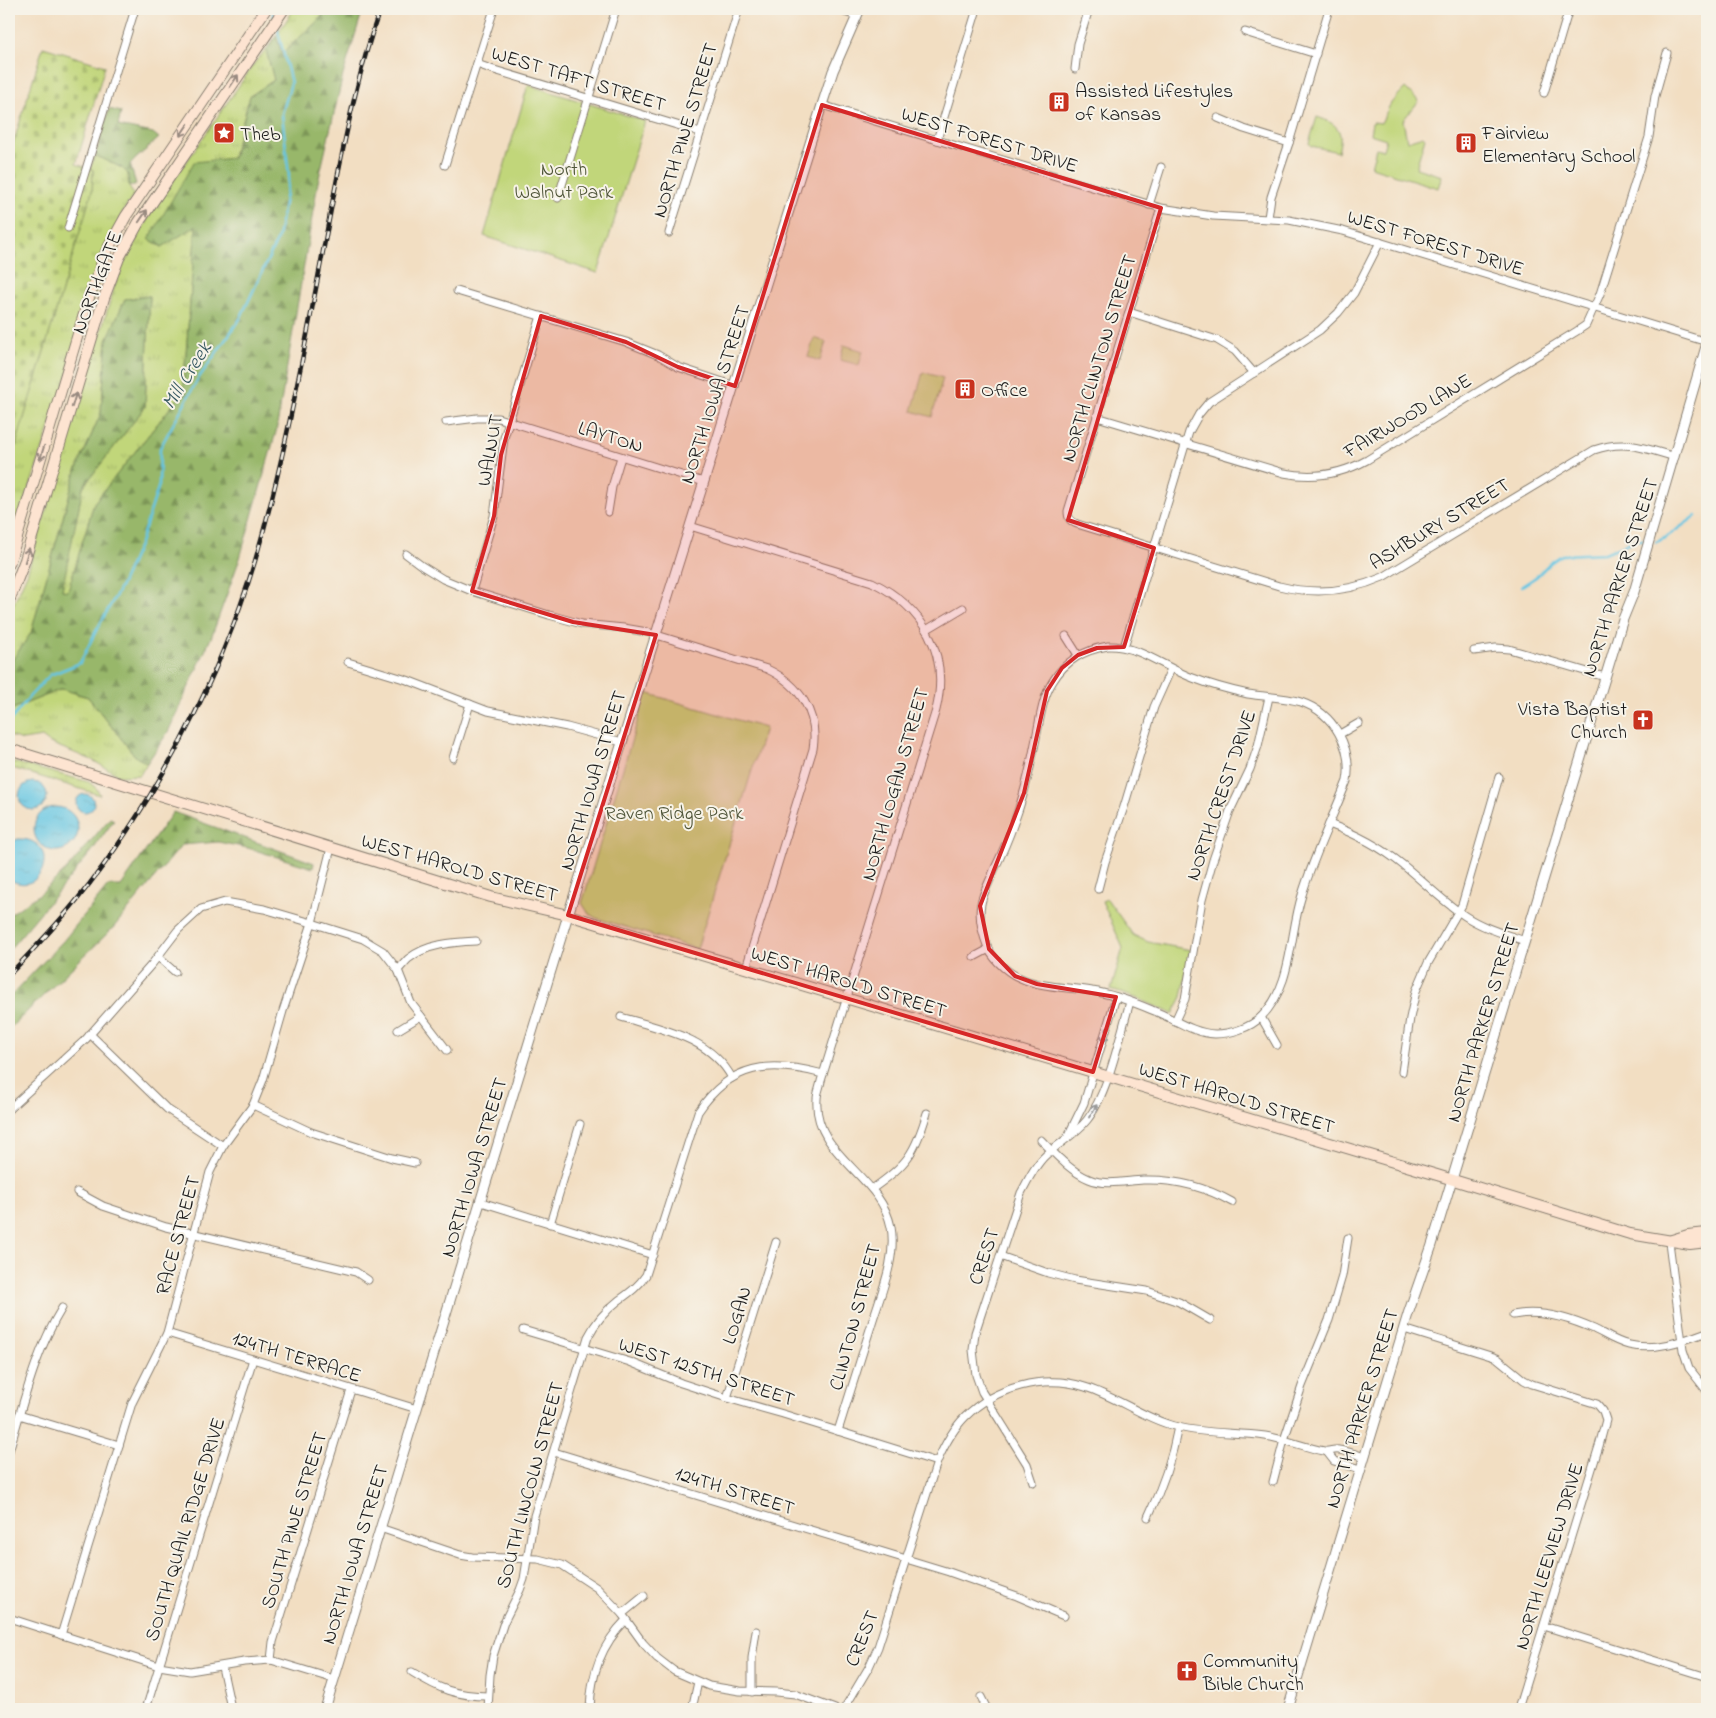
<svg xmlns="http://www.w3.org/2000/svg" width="1716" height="1718" viewBox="0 0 1716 1718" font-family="'Indie Flower',sans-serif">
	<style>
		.grass { fill: url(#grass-tufts); stroke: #6e794b }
		.forest { fill: url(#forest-firs); stroke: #5a6a43 }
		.cemetery { fill: url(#cemetery-stones); stroke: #6e794b }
		.park { fill: #c1d67a; stroke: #6e794b }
		.water { fill: url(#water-ripples); stroke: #407180 }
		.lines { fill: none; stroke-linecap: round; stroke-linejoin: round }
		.stream { stroke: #65c6e3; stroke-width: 2.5 }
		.minor-casing { stroke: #877d6f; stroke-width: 9 }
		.tertiary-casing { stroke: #877d6f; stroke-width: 11 }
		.secondary-casing { stroke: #877d6f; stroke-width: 12 }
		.minor { stroke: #fff; stroke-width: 7 }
		.tertiary { stroke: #fff; stroke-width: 9 }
		.secondary { stroke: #fde4d1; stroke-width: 10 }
		.rail-casing { stroke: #1c1c1c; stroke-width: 4.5 }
		.rail { stroke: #f7f3e8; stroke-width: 2.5; stroke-dasharray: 8; stroke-linecap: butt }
		.oneway { stroke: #988a80 }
		.oneway2 { stroke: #999 }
		.marked { fill: #d62828; fill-opacity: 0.2; stroke: #d62828; stroke-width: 4; stroke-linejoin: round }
		.labels { text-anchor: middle; stroke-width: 4; stroke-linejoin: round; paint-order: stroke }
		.street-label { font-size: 20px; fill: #1c1c1c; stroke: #f7f3e8 }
		.poi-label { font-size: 20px; fill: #1c1c1c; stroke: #f7f3e8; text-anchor: start }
		.park-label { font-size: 20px; fill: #4e5438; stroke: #f7f3e8 }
		.water-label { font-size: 21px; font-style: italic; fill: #365862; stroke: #f7f3e8 }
	</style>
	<defs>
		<pattern id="grass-tufts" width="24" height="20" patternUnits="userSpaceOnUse" patternTransform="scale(1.25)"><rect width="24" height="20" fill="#c1d67a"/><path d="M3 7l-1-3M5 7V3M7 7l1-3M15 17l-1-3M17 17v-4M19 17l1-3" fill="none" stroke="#a5b769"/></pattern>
		<pattern id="forest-firs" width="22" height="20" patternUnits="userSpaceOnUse" patternTransform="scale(1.25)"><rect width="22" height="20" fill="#98b76a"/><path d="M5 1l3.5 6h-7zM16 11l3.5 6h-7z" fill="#7b9456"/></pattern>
		<pattern id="cemetery-stones" width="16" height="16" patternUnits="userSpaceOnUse" patternTransform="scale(1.25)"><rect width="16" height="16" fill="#c1d67a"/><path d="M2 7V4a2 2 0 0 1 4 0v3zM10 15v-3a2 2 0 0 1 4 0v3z" fill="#a5b769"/></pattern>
		<pattern id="water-ripples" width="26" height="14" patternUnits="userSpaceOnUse" patternTransform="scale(1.25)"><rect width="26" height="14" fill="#65c6e3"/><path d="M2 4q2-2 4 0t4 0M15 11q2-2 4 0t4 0" fill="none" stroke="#57aac2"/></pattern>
	</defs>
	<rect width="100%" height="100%" fill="#f7f3e8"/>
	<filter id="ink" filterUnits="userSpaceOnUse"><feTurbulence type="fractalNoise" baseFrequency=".02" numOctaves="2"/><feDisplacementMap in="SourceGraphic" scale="10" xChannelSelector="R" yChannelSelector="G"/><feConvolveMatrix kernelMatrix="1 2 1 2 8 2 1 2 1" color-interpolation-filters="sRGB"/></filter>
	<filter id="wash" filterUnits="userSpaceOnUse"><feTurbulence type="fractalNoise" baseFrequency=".0096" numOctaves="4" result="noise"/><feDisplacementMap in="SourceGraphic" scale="20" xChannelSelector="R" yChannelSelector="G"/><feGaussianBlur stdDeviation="1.12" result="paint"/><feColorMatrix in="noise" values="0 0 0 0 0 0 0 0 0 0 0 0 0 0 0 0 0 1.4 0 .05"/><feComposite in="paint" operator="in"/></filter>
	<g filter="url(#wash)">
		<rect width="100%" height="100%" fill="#f2dec2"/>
		<g class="grass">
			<polygon points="294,9 327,9 318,21 282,53 276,36"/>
			<polygon points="266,50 274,80 250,96 232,159 149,239 162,247 196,225 183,392 94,503 68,591 61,590 83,487 145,407 150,296 125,299 107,340 101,413 76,471 31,633 9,665 9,614 27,574 115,285 126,259 151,213 256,61"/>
			<polygon points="95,155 122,168 128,174 129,187 134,195 122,213 9,549 9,468 92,191 93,170 90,169"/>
			<polygon points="9,689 10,710 62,689 88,697 136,757 147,763 140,775 120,776 92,760 50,743 42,737 23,740 9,736"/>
			<polygon points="9,763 17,763 89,782 97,789 100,795 9,767"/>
		</g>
		<g class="forest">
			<polygon points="327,9 363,9 343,75 318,182 276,432 240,558 211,638 168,732 147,763 136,757 88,697 62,689 10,710 9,665 31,633 76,471 101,413 107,340 125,299 150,296 145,407 83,487 62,590 68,591 94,503 183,392 196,226 162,247 149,239 194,162 233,158 250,96 274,80 266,50 276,36 282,53 318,21"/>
			<polygon points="109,109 121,112 118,126 153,133 159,138 130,164 136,184 129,187 128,174 122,168 95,155"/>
			<polygon points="173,812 314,863 313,868 248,848 218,842 182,845 113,928 9,1029 9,998 64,940 108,886 121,886"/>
			<polygon points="110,818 114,820 92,851 9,950 9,915 41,893 69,867"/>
		</g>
		<polygon class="cemetery" points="43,47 105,66 76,164 93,170 92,191 9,468 9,157"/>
		<g class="park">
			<polygon points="528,85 645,121 598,273 484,236"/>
			<polygon points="1405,88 1419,101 1403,120 1407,141 1423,136 1425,138 1416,168 1442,176 1438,188 1371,167 1376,148 1383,150 1386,139 1370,134 1372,123 1373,122 1381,123 1391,103"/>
			<path d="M1317,117C1338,124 1344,130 1338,152L1311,146L1309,143Z"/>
			<polygon points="814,338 826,342 820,361 808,357"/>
			<polygon points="844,345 863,351 859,365 840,360"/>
			<polygon points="923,372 943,378 932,417 912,411"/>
			<polygon points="646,693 765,728 697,949 596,918 589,914 582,903"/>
			<polygon points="1107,899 1133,935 1148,942 1191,950 1182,997 1173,1014 1139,999 1111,990 1123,948 1102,901"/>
		</g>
		<g class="water">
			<circle cx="33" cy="796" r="14"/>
			<circle cx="85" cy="803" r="9"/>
			<circle cx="56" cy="829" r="22"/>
			<path d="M18,839C63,838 43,901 9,879V843Z"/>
		</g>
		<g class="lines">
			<g class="stream">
				<polyline points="272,9 274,17"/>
				<polyline points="1656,542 1665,538 1696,516"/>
				<polyline points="1522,586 1536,577 1550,563 1562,555 1605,553 1635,540 1644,540"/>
				<polyline points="11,720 30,696 50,675 80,663 96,631 120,588 140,543 159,485 160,448 198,379 240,319 278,238 289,176 282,114 291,83 277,27"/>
			</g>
		</g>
	</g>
	<g filter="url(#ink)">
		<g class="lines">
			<g class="minor-casing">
				<g id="minor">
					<polyline points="835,9 857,16"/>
					<polyline points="1245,32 1316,54"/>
					<polyline points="477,64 491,69 700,132"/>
					<polyline points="1075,69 1078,44 1089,9"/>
					<polyline points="1544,93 1569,9"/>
					<polyline points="822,105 1161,208 1213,216 1289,220 1343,231 1707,342"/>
					<polyline points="1218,118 1244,129 1289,143"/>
					<polyline points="937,140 977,9"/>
					<polyline points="445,165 494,9"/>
					<polyline points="558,198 616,9"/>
					<polyline points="1149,205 1161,167"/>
					<path d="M1161,208L1068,511C1068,519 1070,521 1077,524L1279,586C1315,595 1349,592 1383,577L1594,450C1625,439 1645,448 1675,457"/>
					<polyline points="1268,218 1271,197 1289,143 1329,9"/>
					<polyline points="68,228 135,9"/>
					<polyline points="669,233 739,9"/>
					<polyline points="457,291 626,342 658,355 678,367 735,386"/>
					<polyline points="1129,312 1217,340 1235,351 1254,373"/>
					<path d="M1097,417L1284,473C1314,479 1340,475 1367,460L1577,331L1586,325L1600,294L1649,137L1655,96L1667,53"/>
					<polyline points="446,422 477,418 498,418 704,482"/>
					<polyline points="608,512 612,487 621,457"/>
					<path d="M690,526L872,582C923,607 950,653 936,710L821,1081C820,1087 817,1093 817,1099C813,1155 881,1175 891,1227C897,1259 880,1295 871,1326C860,1361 849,1396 838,1431"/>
					<path d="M406,554L422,566L443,579L472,591L549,615L582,624L624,628L647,632L767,669C799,684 819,713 813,749L746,968"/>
					<polyline points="472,591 494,516 504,438 541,316"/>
					<polyline points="926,630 963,608"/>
					<polyline points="1066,636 1078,655"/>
					<path d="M1108,646C1139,645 1165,668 1193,678C1211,685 1230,690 1248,694C1266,697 1284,697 1301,702C1334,713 1353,748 1347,781C1332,819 1314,855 1302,895C1289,935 1293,986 1261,1017C1250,1028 1230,1034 1215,1034C1192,1033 1173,1018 1152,1010C1133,1002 1112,994 1092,991C1070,987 1046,988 1025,980C1010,975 995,962 988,948C983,935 978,918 981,904C983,892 990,881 994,870C1002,854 1009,837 1015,820C1026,790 1032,759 1038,728C1041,712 1044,695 1053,681C1066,660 1084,650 1108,646Z"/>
					<polyline points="1124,647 1189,432 1199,414 1209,402 1320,330 1338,313 1354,293 1380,242"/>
					<polyline points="1474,651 1496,648 1509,649 1605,677"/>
					<polyline points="348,662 407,680 488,711 567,727 622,742"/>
					<polyline points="1340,734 1359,723"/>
					<polyline points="453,758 470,704"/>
					<path d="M1329,824C1356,834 1381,847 1403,865C1424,882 1442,901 1465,916C1483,928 1505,934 1525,941"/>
					<polyline points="1098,889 1105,862 1124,807 1154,707 1171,669"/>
					<polyline points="158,957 175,972"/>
					<polyline points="974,957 989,949"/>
					<path d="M398,970C401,967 405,962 408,959C426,944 454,942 476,941"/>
					<path d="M621,1017C661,1029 710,1037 732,1078"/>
					<polyline points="1261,1017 1277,1045"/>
					<polyline points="1175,1021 1185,999 1202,900 1213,860 1230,811 1250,769 1258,746 1269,697"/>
					<polyline points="398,1030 421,1016"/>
					<polyline points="90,1034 167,1109 223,1146"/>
					<polyline points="1402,1072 1410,1018 1416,991 1428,963 1462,905 1499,777"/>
					<polyline points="253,1105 311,1132 392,1158 415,1163"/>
					<polyline points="9,1109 86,1039 152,964 178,930 201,909 225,902 264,909 312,923 363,939 383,951 398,970 411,1003 447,1050"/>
					<polyline points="1068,1136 1084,1103 1116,997"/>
					<path d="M1041,1140C1055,1154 1070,1171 1089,1179C1106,1186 1125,1181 1143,1180C1175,1179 1204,1186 1232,1202"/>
					<path d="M872,1189C907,1165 915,1153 927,1113"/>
					<polyline points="77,1192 103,1206 166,1227 356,1272 368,1280"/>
					<polyline points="481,1202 653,1255"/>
					<polyline points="550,1224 580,1124"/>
					<polyline points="1669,1242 1683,1350 1689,1368 1707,1391"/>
					<polyline points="1000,1256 1048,1273 1075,1280 1147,1291 1179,1302 1210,1320"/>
					<path d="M1513,1315C1540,1309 1569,1318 1594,1329C1606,1335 1616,1342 1629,1345C1655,1351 1683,1341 1707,1332"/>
					<polyline points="1404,1329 1497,1358 1524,1380 1532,1384 1597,1404 1603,1411 1606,1420 1599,1446 1518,1709"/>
					<polyline points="523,1330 630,1362 681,1383 727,1398 783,1414 937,1462"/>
					<polyline points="167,1333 417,1409"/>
					<polyline points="727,1398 776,1242"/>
					<polyline points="19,1415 119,1445"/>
					<path d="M9,1451C24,1401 35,1352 62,1308"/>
					<polyline points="554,1452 949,1572 1017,1596 1064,1616"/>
					<polyline points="1327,1452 1334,1461 1360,1469"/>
					<path d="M1033,1482L1027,1464L982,1392L976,1375L973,1350L975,1333L1021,1193C1028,1180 1035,1165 1046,1155C1059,1143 1076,1134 1087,1120C1108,1094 1120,1035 1130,1002"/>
					<polyline points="1273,1482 1284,1440 1302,1386 1329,1320 1342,1276 1348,1238"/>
					<path d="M1148,1517C1162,1488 1172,1459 1178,1427"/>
					<polyline points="380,1528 460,1555 472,1557 538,1559 562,1565 597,1588 622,1614 643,1643 657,1658 674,1671 709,1686 740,1691 776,1692 795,1694 835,1709"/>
					<polyline points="622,1614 644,1596"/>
					<polyline points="9,1618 159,1666 190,1671 244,1662 271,1660 334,1679"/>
					<polyline points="1544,1626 1707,1677"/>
					<polyline points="61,1635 132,1403 167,1333 210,1172 223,1146 253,1105 263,1080 283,1011 312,923 331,848"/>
					<polyline points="271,1660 273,1642 351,1390"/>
					<polyline points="222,1667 231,1708"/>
					<path d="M412,1672C439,1689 456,1696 488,1696"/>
					<polyline points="752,1692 752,1658 756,1631"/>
					<polyline points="981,1697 987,1709"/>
					<polyline points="146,1709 253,1359"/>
					<path d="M488,1709L490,1675L493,1656L504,1622L520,1590L524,1579L534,1516L588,1337C595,1323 605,1311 618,1301C629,1293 638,1287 646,1275L698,1112C731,1063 770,1060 823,1074"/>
					<path d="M590,1709C591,1674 601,1645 626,1620"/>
					<polyline points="692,1709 698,1682"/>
					<path d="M844,1709L869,1667L878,1647L937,1462C944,1446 953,1429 965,1417C995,1387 1044,1374 1085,1387C1117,1397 1145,1419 1178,1427C1207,1434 1236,1432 1265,1436C1285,1439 1304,1447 1324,1451C1329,1452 1334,1449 1339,1450C1347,1451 1356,1454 1364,1457"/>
					<polyline points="1705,1709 1707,1703"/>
				</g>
			</g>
			<g class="tertiary-casing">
				<g id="tertiary">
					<polyline points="325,1709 568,915 822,105 833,71 860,9"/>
					<polyline points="1288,1709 1408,1314 1432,1245 1623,619 1634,592 1707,343"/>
				</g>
			</g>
			<g class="secondary-casing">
				<g id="secondary">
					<polyline points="9,564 90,294 106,252 126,216 266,9"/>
					<polyline points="9,601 25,560 104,298 119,258 139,222 284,9"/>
					<polyline points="9,749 491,897 568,915 1437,1175 1630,1234 1690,1244 1707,1242"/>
					<polyline points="1672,1240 1688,1235 1707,1233"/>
				</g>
			</g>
			<use href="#minor" class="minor"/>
			<use href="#tertiary" class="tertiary"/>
			<use href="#secondary" class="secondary"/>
			<g class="rail-casing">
				<path id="rail" d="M9,975C32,951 55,927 76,901C155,803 219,681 255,561C267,520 277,479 286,438C303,360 317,282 332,204C345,138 358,72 380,9"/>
			</g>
			<use href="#rail" class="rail"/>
		</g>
		<defs><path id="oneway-shaft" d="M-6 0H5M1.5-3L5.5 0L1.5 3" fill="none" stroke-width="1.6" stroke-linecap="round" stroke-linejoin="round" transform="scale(1.25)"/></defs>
		<g class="oneway">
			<use href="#oneway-shaft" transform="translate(234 81) rotate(-56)"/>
			<use href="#oneway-shaft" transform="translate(184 130) rotate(124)"/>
			<use href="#oneway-shaft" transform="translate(143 216) rotate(-56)"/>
			<use href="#oneway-shaft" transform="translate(74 400) rotate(-73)"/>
			<use href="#oneway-shaft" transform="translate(42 453) rotate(107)"/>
			<use href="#oneway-shaft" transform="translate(27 555) rotate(-73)"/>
		</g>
		<g class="oneway2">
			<use href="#oneway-shaft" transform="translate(1105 1035) rotate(107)"/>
			<use href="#oneway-shaft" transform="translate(1093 1111) rotate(-58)"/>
		</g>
	</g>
	<path class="marked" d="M822,105L1161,208L1068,520L1154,548L1124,647L1097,648L1078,655L1062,668L1047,691L1024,793L980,906L989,949L1015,976L1037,984L1116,997L1093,1072L568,915L656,635L573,622L472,591L494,516L501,455L541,316L626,342L678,367L735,386Z"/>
	<defs>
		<g id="building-square" transform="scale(1.125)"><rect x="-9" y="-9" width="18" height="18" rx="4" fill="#c8321e" stroke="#f7f3e8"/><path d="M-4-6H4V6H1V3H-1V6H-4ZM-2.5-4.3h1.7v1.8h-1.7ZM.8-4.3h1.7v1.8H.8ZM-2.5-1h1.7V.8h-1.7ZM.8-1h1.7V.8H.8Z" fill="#fff"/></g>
		<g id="sight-square" transform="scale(1.125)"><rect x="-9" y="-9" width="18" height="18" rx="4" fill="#c8321e" stroke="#f7f3e8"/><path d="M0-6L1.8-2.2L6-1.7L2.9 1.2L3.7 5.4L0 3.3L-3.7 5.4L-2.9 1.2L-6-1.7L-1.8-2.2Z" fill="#fff"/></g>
		<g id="church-square" transform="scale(1.125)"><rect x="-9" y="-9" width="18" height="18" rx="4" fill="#c8321e" stroke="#f7f3e8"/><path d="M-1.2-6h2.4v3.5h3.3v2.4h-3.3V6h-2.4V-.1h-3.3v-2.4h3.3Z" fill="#fff"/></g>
	</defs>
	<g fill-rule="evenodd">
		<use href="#building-square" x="1059" y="102"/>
		<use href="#sight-square" x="224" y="133"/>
		<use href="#building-square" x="1466" y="143"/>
		<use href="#building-square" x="965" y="389"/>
		<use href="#church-square" x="1643" y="720"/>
		<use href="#church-square" x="1187" y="1671"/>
	</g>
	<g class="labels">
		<g class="street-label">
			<text transform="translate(579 78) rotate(17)" y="7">WEST TAFT STREET</text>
			<text transform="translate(684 130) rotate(-73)" y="7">NORTH PINE STREET</text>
			<text transform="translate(990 139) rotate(17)" y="7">WEST FOREST DRIVE</text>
			<text transform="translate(1436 242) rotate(17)" y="7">WEST FOREST DRIVE</text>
			<text transform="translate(96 282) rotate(-69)" y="7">NORTHGATE</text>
			<text transform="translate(1098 358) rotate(-73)" y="7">NORTH CLINTON STREET</text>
			<text transform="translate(714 394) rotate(-72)" y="7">NORTH IOWA STREET</text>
			<text transform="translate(1407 415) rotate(-31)" y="7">FAIRWOOD LANE</text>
			<text transform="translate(611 436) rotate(17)" y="7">LAYTON</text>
			<text transform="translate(489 450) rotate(-80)" y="7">WALNUT</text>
			<text transform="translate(1439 523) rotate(-31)" y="7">ASHBURY STREET</text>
			<text transform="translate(1619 577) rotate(-72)" y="7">NORTH PARKER STREET</text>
			<text transform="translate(592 780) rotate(-73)" y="7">NORTH IOWA STREET</text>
			<text transform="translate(894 784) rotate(-74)" y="7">NORTH LOGAN STREET</text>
			<text transform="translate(1220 795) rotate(-71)" y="7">NORTH CREST DRIVE</text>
			<text transform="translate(460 867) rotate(16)" y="7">WEST HAROLD STREET</text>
			<text transform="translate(849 981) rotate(17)" y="7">WEST HAROLD STREET</text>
			<text transform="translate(1482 1022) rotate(-73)" y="7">NORTH PARKER STREET</text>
			<text transform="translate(1237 1097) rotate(17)" y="7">WEST HAROLD STREET</text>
			<text transform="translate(473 1167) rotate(-73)" y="7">NORTH IOWA STREET</text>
			<text transform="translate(177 1235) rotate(-75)" y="7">RACE STREET</text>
			<text transform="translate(983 1256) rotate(-72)" y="7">CREST</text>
			<text transform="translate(736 1315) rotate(-73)" y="7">LOGAN</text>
			<text transform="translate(854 1317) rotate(-75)" y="7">CLINTON STREET</text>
			<text transform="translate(297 1356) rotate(17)" y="7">124TH TERRACE</text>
			<text transform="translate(707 1371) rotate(18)" y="7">WEST 125TH STREET</text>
			<text transform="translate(1361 1408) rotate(-73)" y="7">NORTH PARKER STREET</text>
			<text transform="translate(529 1485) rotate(-75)" y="7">SOUTH LINCOLN STREET</text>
			<text transform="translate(735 1490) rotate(17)" y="7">124TH STREET</text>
			<text transform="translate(293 1520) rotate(-73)" y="7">SOUTH PINE STREET</text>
			<text transform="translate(184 1529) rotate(-73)" y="7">SOUTH QUAIL RIDGE DRIVE</text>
			<text transform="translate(354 1554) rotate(-73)" y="7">NORTH IOWA STREET</text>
			<text transform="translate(1548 1556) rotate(-73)" y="7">NORTH LEEVIEW DRIVE</text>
			<text transform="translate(861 1638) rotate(-68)" y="7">CREST</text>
		</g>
		<g class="poi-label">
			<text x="1075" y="97">Assisted Lifestyles<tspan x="1075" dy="23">of Kansas</tspan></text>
			<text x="1482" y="139">Fairview<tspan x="1482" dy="23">Elementary School</tspan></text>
			<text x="240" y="140">Theb</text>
			<text x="981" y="396">Office</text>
			<text x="1627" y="715" text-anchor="end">Vista Baptist<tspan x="1627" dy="23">Church</tspan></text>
			<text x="1203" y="1667">Community<tspan x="1203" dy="23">Bible Church</tspan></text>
		</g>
		<g class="park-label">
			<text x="564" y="175">North<tspan x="564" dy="23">Walnut Park</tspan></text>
			<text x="674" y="819">Raven Ridge Park</text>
		</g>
		<g class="water-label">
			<text transform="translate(186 375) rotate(-58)" y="7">Mill Creek</text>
		</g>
	</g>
	<rect width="1716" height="1718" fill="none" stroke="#f7f3e8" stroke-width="30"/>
</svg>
